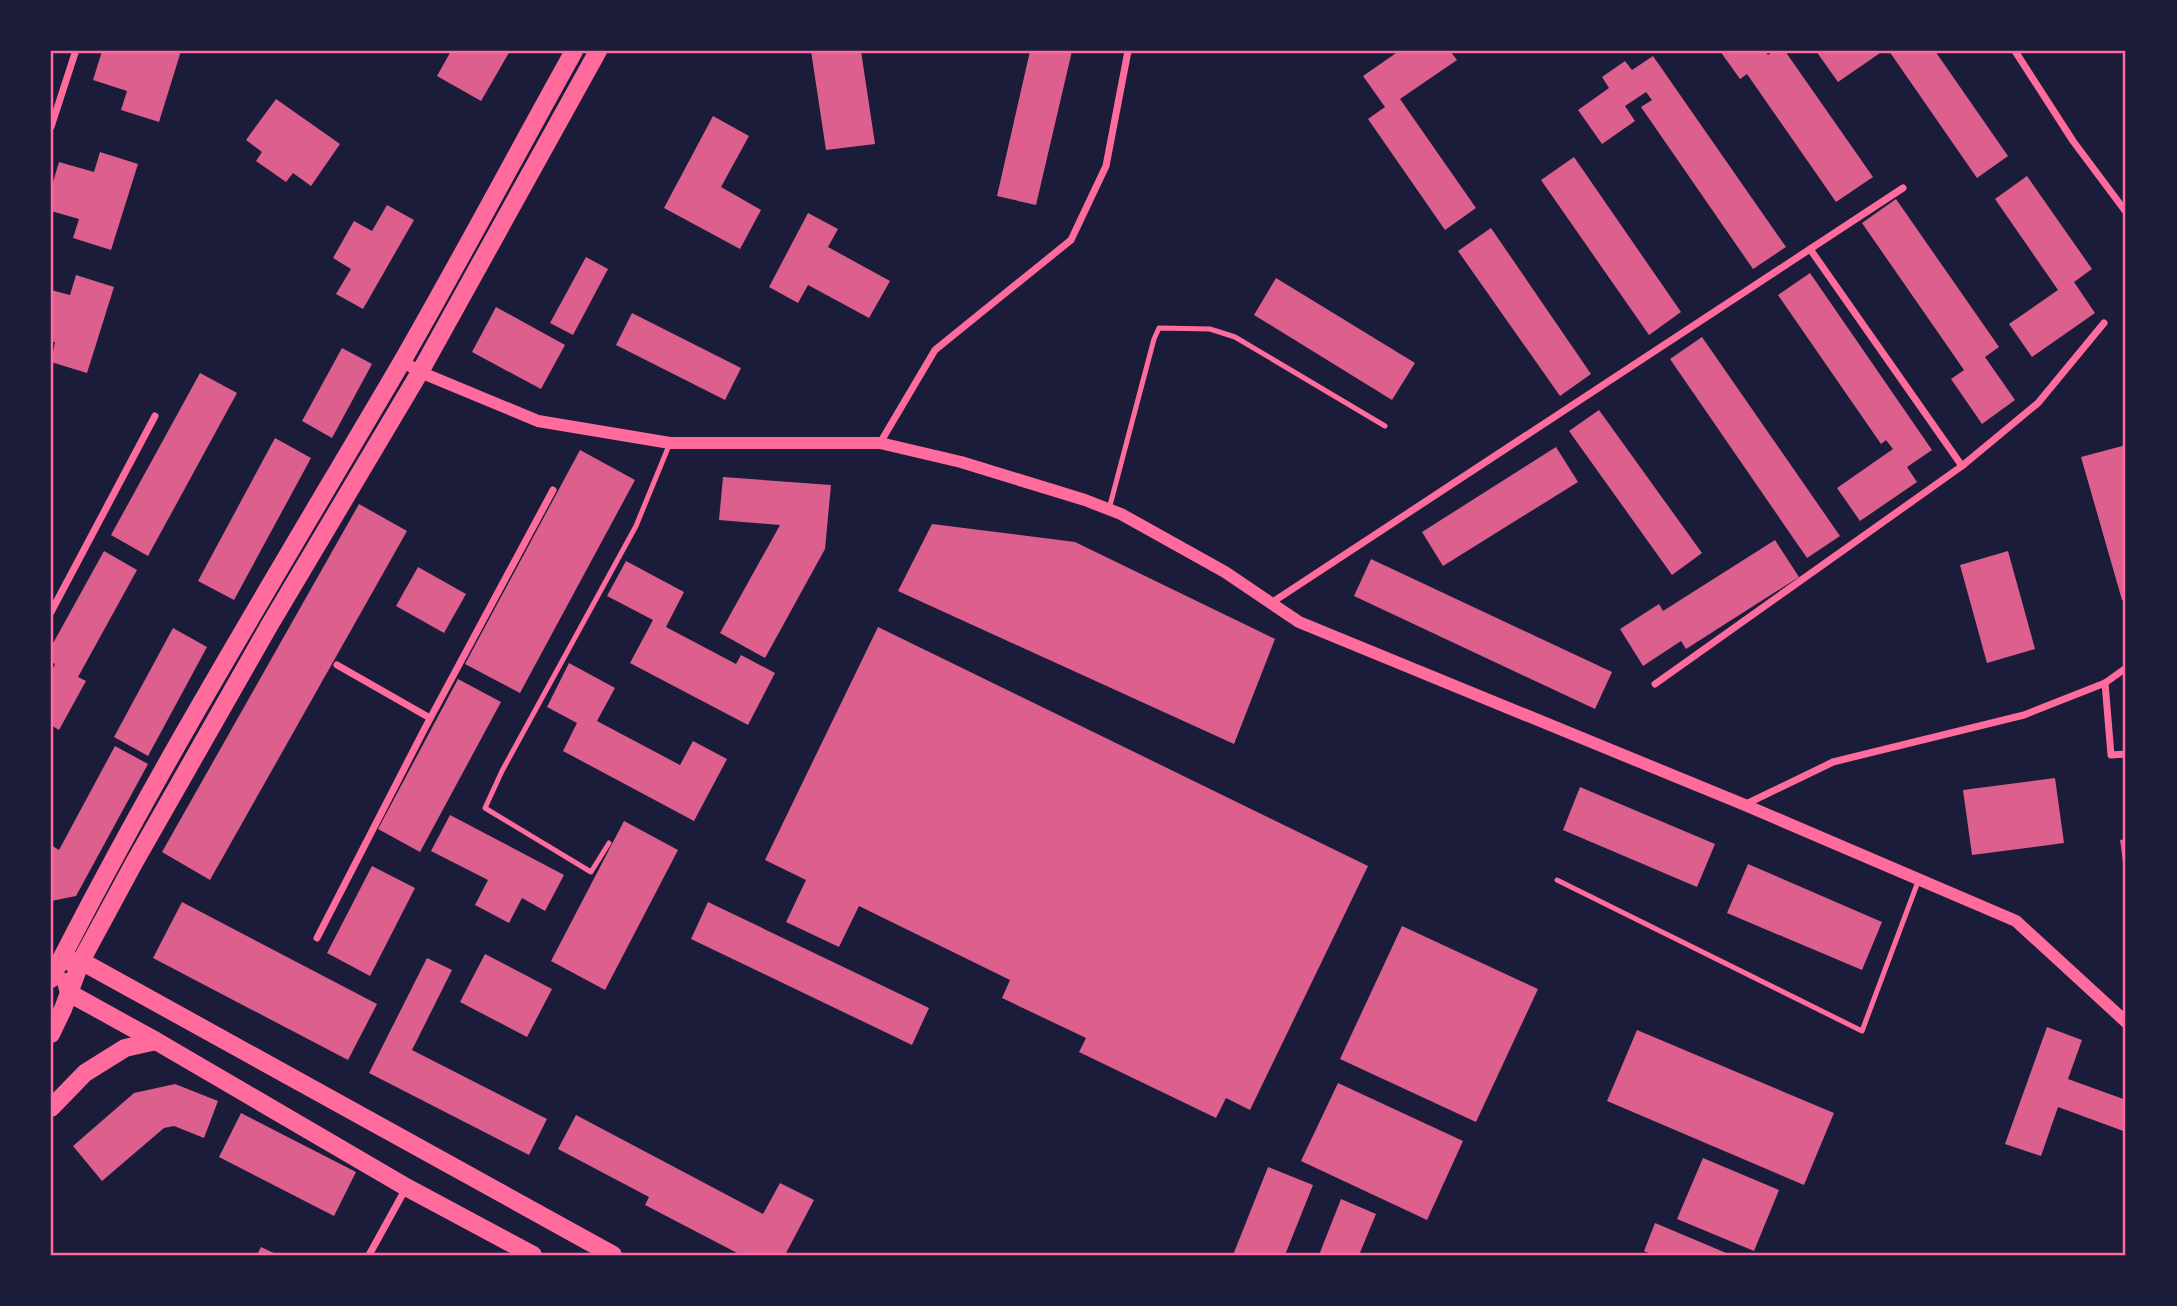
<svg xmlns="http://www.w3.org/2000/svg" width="2177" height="1306" viewBox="0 0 2177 1306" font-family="Lora,serif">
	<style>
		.building { fill: #dd5f8e }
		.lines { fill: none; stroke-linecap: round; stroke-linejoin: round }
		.service { stroke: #ff6b9d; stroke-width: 5 }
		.minor { stroke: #ff6b9d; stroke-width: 7 }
		.tertiary { stroke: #ff6b9d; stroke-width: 12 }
		.primary { stroke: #ff6b9d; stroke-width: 18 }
		.neatline { fill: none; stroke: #ff6b9d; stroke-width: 2.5 }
	</style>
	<rect width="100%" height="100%" fill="#1b1b3a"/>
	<g class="building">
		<polygon points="102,51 181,51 159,122 121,110 127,91 93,80"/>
		<polygon points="451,51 510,51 481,101 437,76"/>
		<polygon points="811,51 861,51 875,144 826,150"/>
		<polygon points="1030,51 1072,51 1036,205 997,196"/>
		<polygon points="1399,51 1450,51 1457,60 1400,99 1476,208 1445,230 1368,119 1385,107 1363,76"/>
		<polygon points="1720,51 1765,51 1768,55 1774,51 1785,51 1873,177 1836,202 1747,74 1740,79"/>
		<polygon points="1816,51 1883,51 1838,82"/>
		<polygon points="1889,51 1935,51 2008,156 1977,178"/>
		<polygon points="1653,56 1786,247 1753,269 1641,107 1652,100 1646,92 1625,106 1635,121 1602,144 1578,110 1609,88 1602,77 1625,61 1632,70"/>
		<polygon points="276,99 340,144 311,186 293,173 286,182 256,161 262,152 246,140"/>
		<polygon points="713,116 749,136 721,187 761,210 740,249 664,208"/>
		<polygon points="100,152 138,164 111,250 73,238 79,219 51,211 51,189 59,162 94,172"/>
		<polygon points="1574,157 1681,312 1649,335 1541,180"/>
		<polygon points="2027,176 2092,269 2074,282 2095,313 2032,357 2009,324 2058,290 1995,199"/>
		<polygon points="1896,199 1999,347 1985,357 2015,400 1982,424 1951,379 1964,370 1862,223"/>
		<polygon points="387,205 414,220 363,309 336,294 351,269 333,258 354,221 372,231"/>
		<polygon points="808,213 838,229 828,247 890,281 869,318 808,285 798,303 769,287"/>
		<polygon points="1491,228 1591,374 1560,396 1458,251"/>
		<polygon points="586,257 608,269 573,335 550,323"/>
		<polygon points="1810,273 1932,450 1907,467 1917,482 1860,521 1837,488 1893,449 1886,440 1881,444 1778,295"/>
		<polygon points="76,275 114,287 87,373 51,362 55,342 51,341 51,290 70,295"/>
		<polygon points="1276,278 1415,363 1392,400 1254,315"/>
		<polygon points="496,307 565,345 541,389 472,352"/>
		<polygon points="632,313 741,368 725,400 616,345"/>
		<polygon points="1702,337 1840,536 1807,558 1670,359"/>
		<polygon points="342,348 372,364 332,438 302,421"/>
		<polygon points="200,373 237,393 148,556 111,535"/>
		<polygon points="1599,410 1702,553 1672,575 1569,431"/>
		<polygon points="275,438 311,458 234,600 198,581"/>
		<polygon points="2126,445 2126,599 2122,600 2081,457"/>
		<polygon points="1556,447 1578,482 1443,566 1422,532"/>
		<polygon points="580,450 635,480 520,693 465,664"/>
		<polygon points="723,477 831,485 825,549 765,658 720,633 780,525 719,520"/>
		<polygon points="359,504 407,531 210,880 162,852"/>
		<polygon points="932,524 1075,542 1275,639 1234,744 898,591"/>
		<polygon points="1775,540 1799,577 1686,649 1681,641 1643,666 1620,629 1659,604 1663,611"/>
		<polygon points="104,551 137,570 78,677 86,681 59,730 51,725 51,673 55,664 51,662 51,647"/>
		<polygon points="2008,551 2035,649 1987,663 1960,565"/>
		<polygon points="1371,559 1612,672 1595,709 1354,596"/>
		<polygon points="626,561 684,592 666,627 736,664 741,655 775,673 748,725 630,663 653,620 607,596"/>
		<polygon points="418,567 466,594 444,633 396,606"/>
		<polygon points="878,627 1368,866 1250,1110 1226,1098 1216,1118 1079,1052 1086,1038 1002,998 1010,980 859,906 839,947 786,922 806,880 765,860"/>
		<polygon points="173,628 207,647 148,756 114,737"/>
		<polygon points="569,663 615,688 597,721 680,765 693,741 727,759 694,821 563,751 577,723 547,707"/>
		<polygon points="458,679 501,702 420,852 378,829"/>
		<polygon points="115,746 148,764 76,896 51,901 51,845 59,850"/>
		<polygon points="2055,778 2064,843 1972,855 1963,790"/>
		<polygon points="1580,787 1715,844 1697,887 1563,830"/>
		<polygon points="450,815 564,875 545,911 522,898 509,923 475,905 488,880 431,851"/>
		<polygon points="624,821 678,850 605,990 551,961"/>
		<polygon points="2126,839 2126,877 2125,877 2120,840"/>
		<polygon points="1748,864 1882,922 1862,970 1727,913"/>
		<polygon points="372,866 415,888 370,976 327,953"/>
		<polygon points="182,902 377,1004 348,1060 153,958"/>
		<polygon points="708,902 929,1008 912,1045 691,939"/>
		<polygon points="1402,926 1538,989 1476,1122 1340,1059"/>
		<polygon points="485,954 552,989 527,1037 460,1002"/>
		<polygon points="427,958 452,970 412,1050 547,1119 529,1155 369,1073"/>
		<polygon points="2047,1027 2082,1040 2068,1079 2126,1100 2126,1132 2058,1107 2041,1156 2005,1144"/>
		<polygon points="1637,1030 1834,1113 1804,1185 1607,1101"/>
		<polygon points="1338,1083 1463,1141 1427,1220 1301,1161"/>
		<polygon points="175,1084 218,1101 204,1138 174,1126 164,1128 102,1181 73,1146 134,1093"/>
		<polygon points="241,1113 356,1172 334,1216 219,1157"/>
		<polygon points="576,1115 763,1214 780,1183 814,1200 785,1255 741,1255 645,1205 649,1197 558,1149"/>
		<polygon points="1703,1158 1779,1190 1754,1251 1677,1219"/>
		<polygon points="1268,1167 1313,1185 1285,1255 1233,1255"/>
		<polygon points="1341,1199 1376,1214 1359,1255 1319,1255"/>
		<polygon points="1655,1223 1731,1255 1653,1255 1644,1251"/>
		<polygon points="261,1247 278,1255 257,1255"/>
	</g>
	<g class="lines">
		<g class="service">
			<polyline points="1109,509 1154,339 1159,328 1210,329 1235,337 1385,426"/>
			<polyline points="609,843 591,872 485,808 502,771 636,526 670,443"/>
			<polyline points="1557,880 1862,1031 1919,879"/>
		</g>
		<g class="minor">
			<polyline points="2015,51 2073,141 2126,212"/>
			<polyline points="51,127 75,53"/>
			<polyline points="1810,249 1962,466"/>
			<polyline points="880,443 935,350 1071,240 1106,166 1128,51"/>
			<polyline points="1271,603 1903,188"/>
			<polyline points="51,612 155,416"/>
			<polyline points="337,665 430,718"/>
			<polyline points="2105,683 2111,755 2126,754"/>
			<polyline points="1655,684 1962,466 2038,403 2104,323"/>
			<polyline points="1746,804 1833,762 2024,715 2105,683 2126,668"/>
			<polyline points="317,938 425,728 553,490"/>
			<polyline points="369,1255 406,1188"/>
		</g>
		<polyline class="tertiary" points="402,361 420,372 538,421 670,443 880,443 961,462 1085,500 1121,514 1225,572 1299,622 1745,805 2016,921 2126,1022"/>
		<g class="primary">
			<polyline points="70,962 81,961 613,1255"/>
			<path d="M51,979C157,769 281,568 400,365C460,261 516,155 574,51"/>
			<polyline points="66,982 69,993 156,1041 406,1187 533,1255"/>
			<polyline points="51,1034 63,1009 81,961 134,863 269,626 420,372 598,51"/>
			<polyline points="51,1108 85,1073 125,1048 156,1041"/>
		</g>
	</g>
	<rect width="2177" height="1306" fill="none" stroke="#1b1b3a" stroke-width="105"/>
	<rect x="52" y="52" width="2072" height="1202" class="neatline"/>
</svg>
